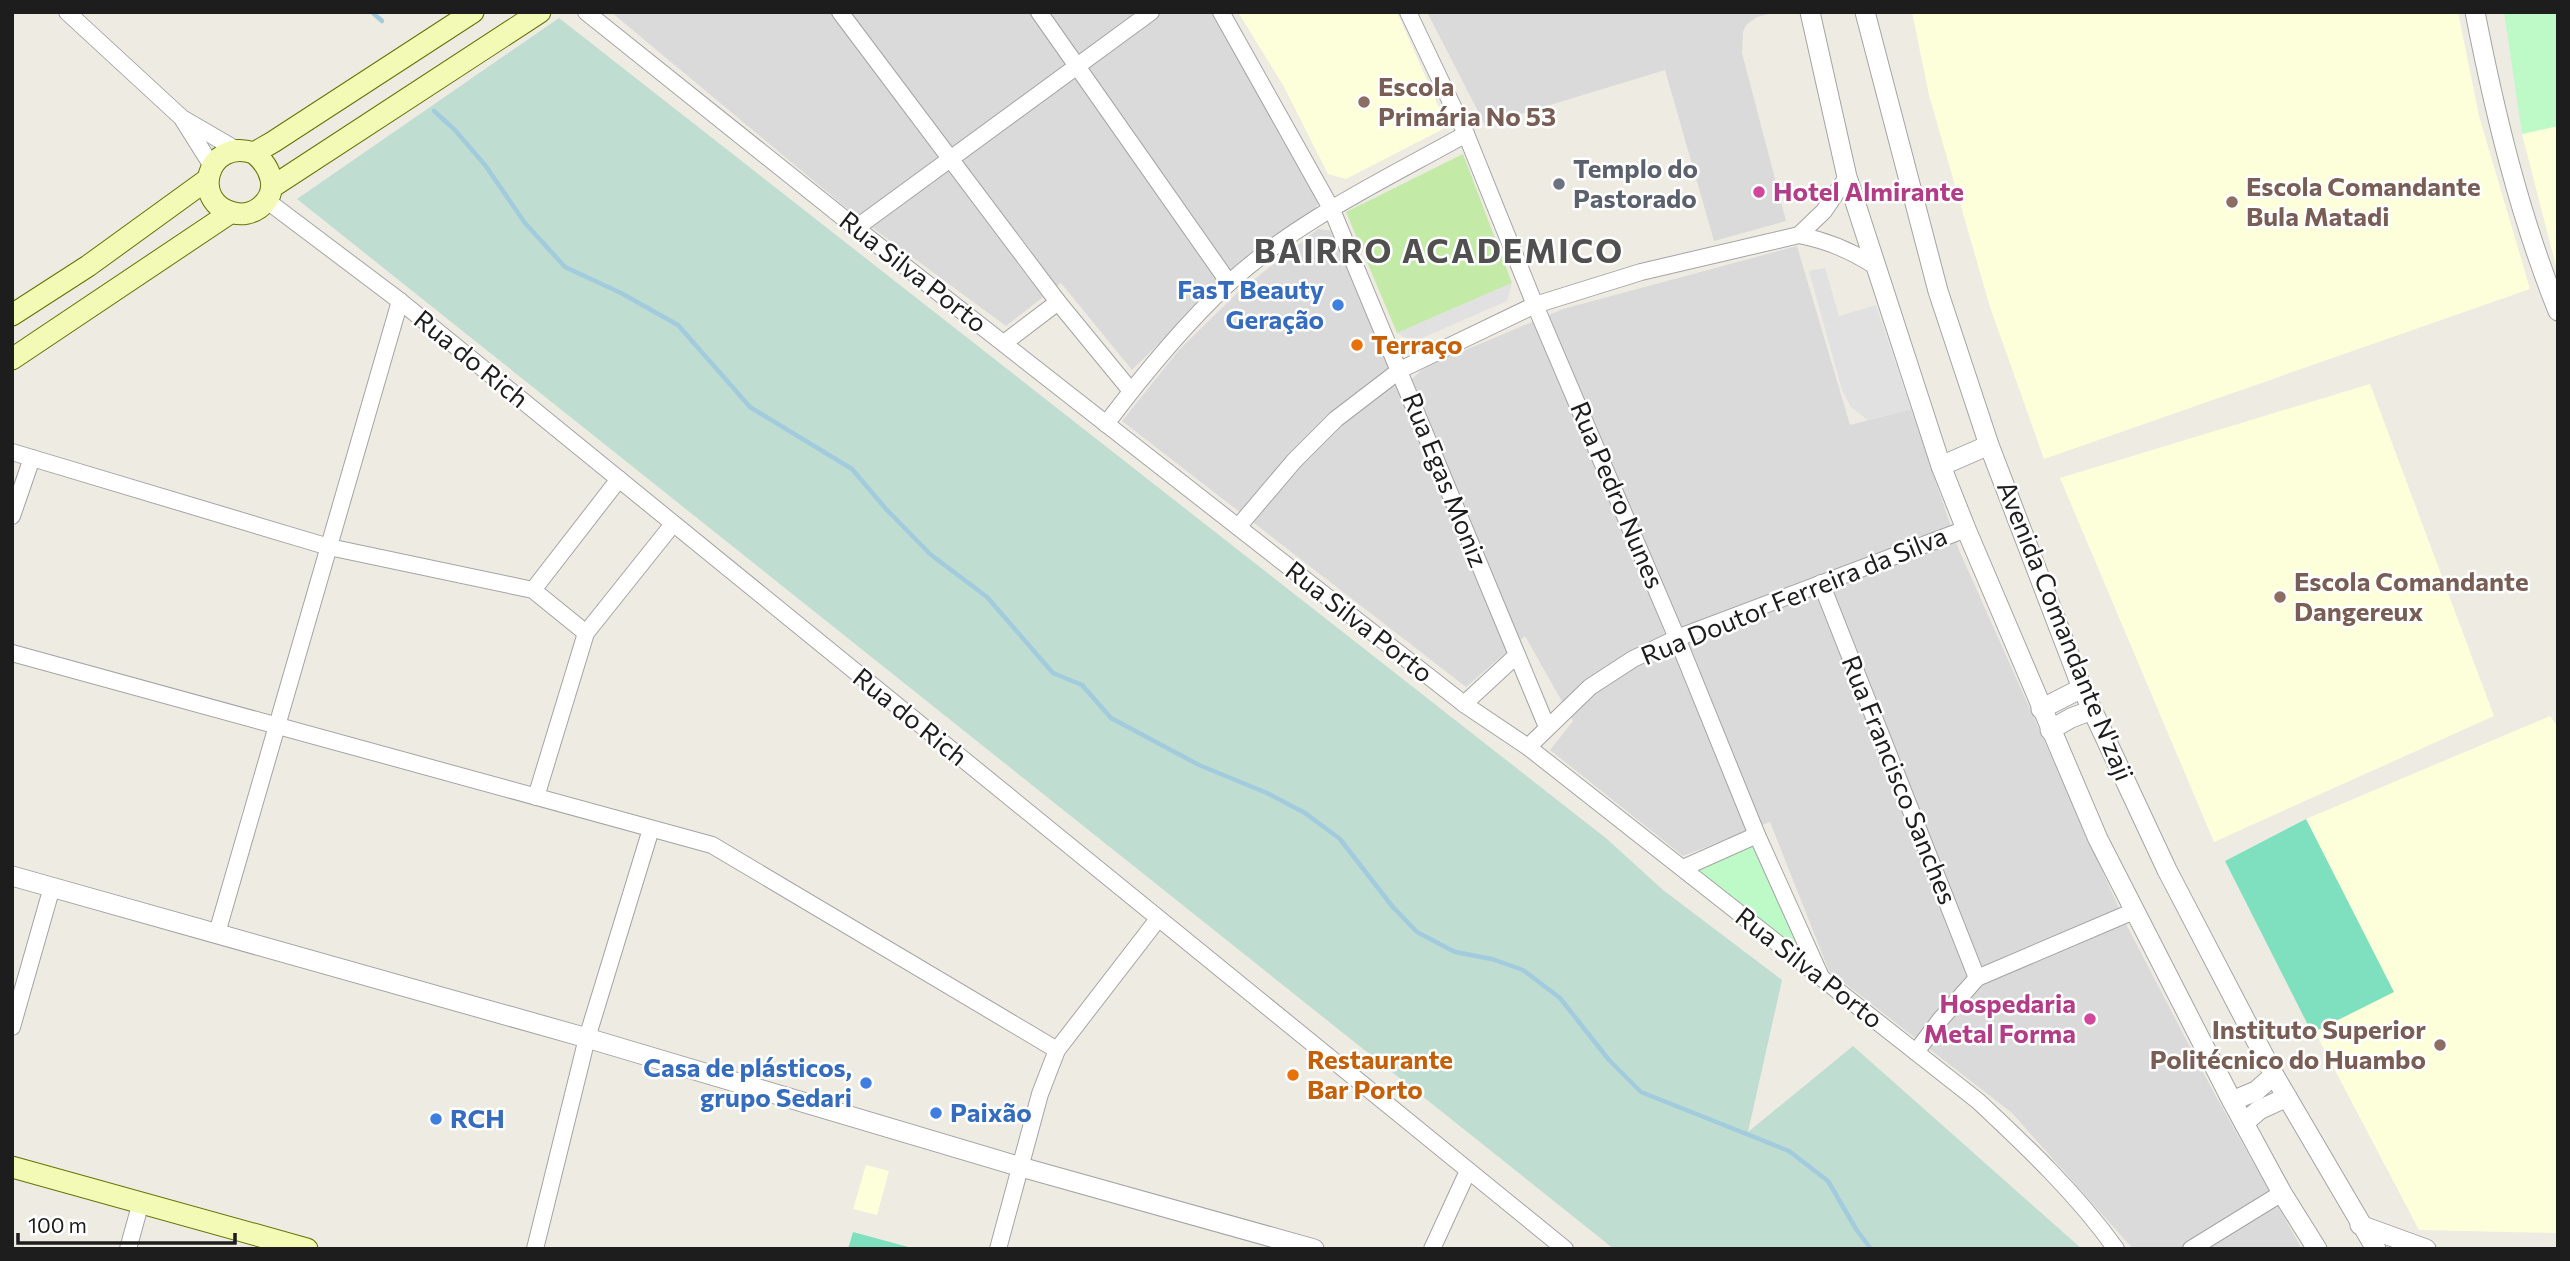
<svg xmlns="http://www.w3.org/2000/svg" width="2570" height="1261" viewBox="0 0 2570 1261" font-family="Commissioner,sans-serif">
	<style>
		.residential { fill: #dbdada }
		.education { fill: #fdffdb }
		.grass { fill: #c3eaa7 }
		.wetland { fill: #bfddd1 }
		.park { fill: #befac7 }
		.pitch { fill: #7fe0c0 }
		.parking { fill: #e1e1e1 }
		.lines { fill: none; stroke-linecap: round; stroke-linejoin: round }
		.stream { stroke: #a2ccdd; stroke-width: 4.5 }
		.minor-casing { stroke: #a4a4a4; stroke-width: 18 }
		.tertiary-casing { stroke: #a4a4a4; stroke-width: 21 }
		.secondary-casing { stroke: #617503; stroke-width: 23 }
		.minor { stroke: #fff; stroke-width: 16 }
		.tertiary { stroke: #fff; stroke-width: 19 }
		.secondary { stroke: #f2fab5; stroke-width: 21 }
		.education-dot { fill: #8d6e63; stroke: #fff; stroke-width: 2.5 }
		.worship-dot { fill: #6b7280; stroke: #fff; stroke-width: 2.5 }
		.hotel-dot { fill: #d1479c; stroke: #fff; stroke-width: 2.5 }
		.shop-dot { fill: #3f7fe0; stroke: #fff; stroke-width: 2.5 }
		.food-dot { fill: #e8710a; stroke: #fff; stroke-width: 2.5 }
		.labels { text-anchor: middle; stroke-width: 5; stroke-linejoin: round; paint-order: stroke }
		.education-label { font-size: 26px; font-weight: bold; fill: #785e54; stroke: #fff; text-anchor: start }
		.worship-label { font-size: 26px; font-weight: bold; fill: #5b616d; stroke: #fff; text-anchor: start }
		.hotel-label { font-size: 26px; font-weight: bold; fill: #b23c85; stroke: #fff; text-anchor: start }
		.street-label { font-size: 26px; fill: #1d1d1d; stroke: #fff }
		.shop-label { font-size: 26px; font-weight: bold; fill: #366cbe; stroke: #fff; text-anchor: end }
		.food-label { font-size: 26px; font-weight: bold; fill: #c56008; stroke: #fff; text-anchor: start }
		.district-label { font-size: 33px; font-weight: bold; letter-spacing: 2px; fill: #505050; stroke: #fff }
	</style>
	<rect width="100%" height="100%" fill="#eeebe3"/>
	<g class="residential">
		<polygon points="611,12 1212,12 1320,201 1312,214 1232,271 1132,370 1061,283 1006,326 851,212"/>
		<polygon points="1427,12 1776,12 1757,17 1746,25 1743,32 1742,53 1786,221 1714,241 1665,70 1485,125"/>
		<polygon points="1318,229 1334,231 1402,388 1425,367 1563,309 1797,246 1850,425 1911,409 1959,550 2126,924 2214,1093 2302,1249 2133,1249 2012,1113 1829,971 1770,822 1683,856 1550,750 1573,721 1525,636 1466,687 1122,421 1179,350 1237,293"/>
	</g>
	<g class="education">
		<polygon points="1238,12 1397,12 1444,119 1443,129 1346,179 1328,174 1283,85"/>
		<polygon points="1912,12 2458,12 2479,116 2530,289 2044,459 1990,307 1929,95"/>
		<polygon points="2558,126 2558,274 2522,134"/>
		<polygon points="2370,384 2494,716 2214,842 2060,478"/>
		<polygon points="2550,716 2558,727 2558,1233 2419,1230 2225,861 2306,819"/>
		<polygon points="866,1165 889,1171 877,1215 853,1209"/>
	</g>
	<polygon class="grass" points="1463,154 1512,283 1397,333 1346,212"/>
	<polygon class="wetland" points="559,18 1607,839 1663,890 1782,980 1748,1132 1853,1046 2082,1249 1614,1249 297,199"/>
	<g class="park">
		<polygon points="2504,12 2558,12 2558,126 2522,134"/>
		<polygon points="1752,844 1807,961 1693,870"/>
	</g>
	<g class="pitch">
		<polygon points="2306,819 2394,992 2312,1033 2225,861"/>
		<polygon points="853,1232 912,1248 911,1249 848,1249"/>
	</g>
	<g class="parking">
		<polygon points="1825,268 1839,316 1876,305 1911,409 1868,420 1851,407 1842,390 1809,271"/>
		<polygon points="1512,283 1507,301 1413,342 1397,333"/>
	</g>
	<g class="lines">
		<g class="stream">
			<polyline points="372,12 382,21"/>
			<polyline points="434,111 454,129 485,165 525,223 565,267 621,293 678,325 750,407 852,469 886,509 930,554 987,597 1053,673 1082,685 1111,718 1199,765 1267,793 1305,813 1340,839 1392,906 1417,932 1455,952 1492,959 1523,970 1560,998 1609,1060 1641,1092 1789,1151 1828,1181 1856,1229 1871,1249"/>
		</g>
		<g class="minor-casing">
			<g id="minor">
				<polyline points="67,12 182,118 237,150"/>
				<path d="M586,12L856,228L1464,704L1528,747L1978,1101C2027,1147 2077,1194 2116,1249"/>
				<polyline points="840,12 1058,302 1131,391"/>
				<polyline points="1039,12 1229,283"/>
				<polyline points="1221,12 1332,210 1547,727"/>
				<polyline points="1408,12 1466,134 1535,305 1677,638 1757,835 1821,977"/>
				<polyline points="183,120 212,166"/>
				<polyline points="266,200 400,301 1565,1249"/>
				<polyline points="856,228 1151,12"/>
				<polyline points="1799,235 1824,211 1847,177"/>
				<polyline points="1004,343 1058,302"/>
				<path d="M1106,424C1143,375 1183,326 1228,284C1296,221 1386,179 1466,134"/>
				<polyline points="12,452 329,547 533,590 586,633"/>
				<polyline points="12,516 32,458"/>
				<path d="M1238,527L1294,461L1336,419L1400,370L1535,305L1641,272L1799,235C1828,241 1850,250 1875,266"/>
				<polyline points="1821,583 1977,978"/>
				<polyline points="533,590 619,479"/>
				<polyline points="12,653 712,845 1057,1050"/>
				<polyline points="1464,704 1517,655"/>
				<polyline points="1528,747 1590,687 1633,659 1677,638 1966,529"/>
				<polyline points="536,797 586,633 673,524"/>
				<polyline points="1683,868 1757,835"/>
				<polyline points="217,933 400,301"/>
				<polyline points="12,1027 52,887"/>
				<polyline points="1916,1052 1940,1020 1977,978 2134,911"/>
				<polyline points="128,1249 141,1202"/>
				<polyline points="535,1249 587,1038 651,829"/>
				<polyline points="998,1249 1040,1094 1057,1050 1158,919"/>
				<polyline points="1432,1249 1468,1171"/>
				<polyline points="2191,1249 2282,1193"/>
			</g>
		</g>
		<g class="tertiary-casing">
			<g id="tertiary">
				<polyline points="1810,12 1847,177 1941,466 1966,529 2098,839 2232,1101 2282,1193 2317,1249"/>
				<polyline points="1865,12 1938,291 1989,445 2082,688 2167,870 2274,1075 2376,1249"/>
				<path d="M2475,12C2495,114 2519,214 2558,311"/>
				<polyline points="1941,466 1989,445"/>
				<polyline points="2041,709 2082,688"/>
				<polyline points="2050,730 2071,718 2092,710"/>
				<polyline points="12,876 587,1038 1021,1167 1314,1249"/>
				<polyline points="2232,1101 2256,1091 2274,1075"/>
				<polyline points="2244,1123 2259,1110 2287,1097"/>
				<polyline points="2360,1225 2426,1249"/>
			</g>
		</g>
		<g class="secondary-casing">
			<g id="secondary">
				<path d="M254,153C271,167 281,192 259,208C252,213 242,215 234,213C190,204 206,137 254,153L273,142L473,12"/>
				<polyline points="272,187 540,12"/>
				<polyline points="12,315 88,266 208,179"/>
				<polyline points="12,359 230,213"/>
				<polyline points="12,1167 307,1249"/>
			</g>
		</g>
		<use href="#minor" class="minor"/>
		<use href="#tertiary" class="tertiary"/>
		<use href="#secondary" class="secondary"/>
	</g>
	<g class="education-dot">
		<circle cx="1364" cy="102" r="7"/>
		<circle cx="2232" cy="202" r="7"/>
		<circle cx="2280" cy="597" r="7"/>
		<circle cx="2440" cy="1045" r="7"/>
	</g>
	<circle class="worship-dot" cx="1559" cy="184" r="7"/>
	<g class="hotel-dot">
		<circle cx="1759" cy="192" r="7"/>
		<circle cx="2090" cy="1019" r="7"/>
	</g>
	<g class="shop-dot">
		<circle cx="1338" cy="305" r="7"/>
		<circle cx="866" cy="1083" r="7"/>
		<circle cx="936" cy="1113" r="7"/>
		<circle cx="436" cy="1119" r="7"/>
	</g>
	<g class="food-dot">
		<circle cx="1357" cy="345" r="7"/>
		<circle cx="1293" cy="1075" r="7"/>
	</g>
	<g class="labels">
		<g class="education-label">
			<text x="1378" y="96">Escola<tspan x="1378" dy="30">Primária No 53</tspan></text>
			<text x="2246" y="196">Escola Comandante<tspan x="2246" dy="30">Bula Matadi</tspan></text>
			<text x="2294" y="591">Escola Comandante<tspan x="2294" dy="30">Dangereux</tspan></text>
			<text x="2426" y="1039" text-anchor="end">Instituto Superior<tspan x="2426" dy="30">Politécnico do Huambo</tspan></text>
		</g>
		<g class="worship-label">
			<text x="1573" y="178">Templo do<tspan x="1573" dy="30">Pastorado</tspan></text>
		</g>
		<g class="hotel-label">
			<text x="1773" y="201">Hotel Almirante</text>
			<text x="2076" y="1013" text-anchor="end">Hospedaria<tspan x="2076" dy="30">Metal Forma</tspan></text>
		</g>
		<g class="street-label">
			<text transform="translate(913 272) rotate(38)" y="9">Rua Silva Porto</text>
			<text transform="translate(471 359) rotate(39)" y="9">Rua do Rich</text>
			<text transform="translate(1445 480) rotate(68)" y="9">Rua Egas Moniz</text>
			<text transform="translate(1617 495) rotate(67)" y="9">Rua Pedro Nunes</text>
			<text transform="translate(1794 596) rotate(-22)" y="9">Rua Doutor Ferreira da Silva</text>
			<text transform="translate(1359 622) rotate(38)" y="9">Rua Silva Porto</text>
			<text transform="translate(2065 631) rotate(68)" y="9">Avenida Comandante N'zaji</text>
			<text transform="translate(910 717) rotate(39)" y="9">Rua do Rich</text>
			<text transform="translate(1899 780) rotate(68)" y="9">Rua Francisco Sanches</text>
			<text transform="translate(1809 968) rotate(38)" y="9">Rua Silva Porto</text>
		</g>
		<g class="shop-label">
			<text x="1324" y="299">FasT Beauty<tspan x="1324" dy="30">Geração</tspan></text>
			<text x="852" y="1077">Casa de plásticos,<tspan x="852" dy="30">grupo Sedari</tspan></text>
			<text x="950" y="1122" text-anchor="start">Paixão</text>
			<text x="450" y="1128" text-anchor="start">RCH</text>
		</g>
		<g class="food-label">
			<text x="1371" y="354">Terraço</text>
			<text x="1307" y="1069">Restaurante<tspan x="1307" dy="30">Bar Porto</tspan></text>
		</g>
		<g class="district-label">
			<text x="1439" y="263">BAIRRO ACADEMICO</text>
		</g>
	</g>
	<rect width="2570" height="1261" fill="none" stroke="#1d1d1d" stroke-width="28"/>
	<path d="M18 1233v10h217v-10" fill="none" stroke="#1d1d1d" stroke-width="3.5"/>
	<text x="28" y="1233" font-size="21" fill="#1d1d1d" stroke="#ffffff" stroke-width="5" paint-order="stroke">100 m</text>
</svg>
